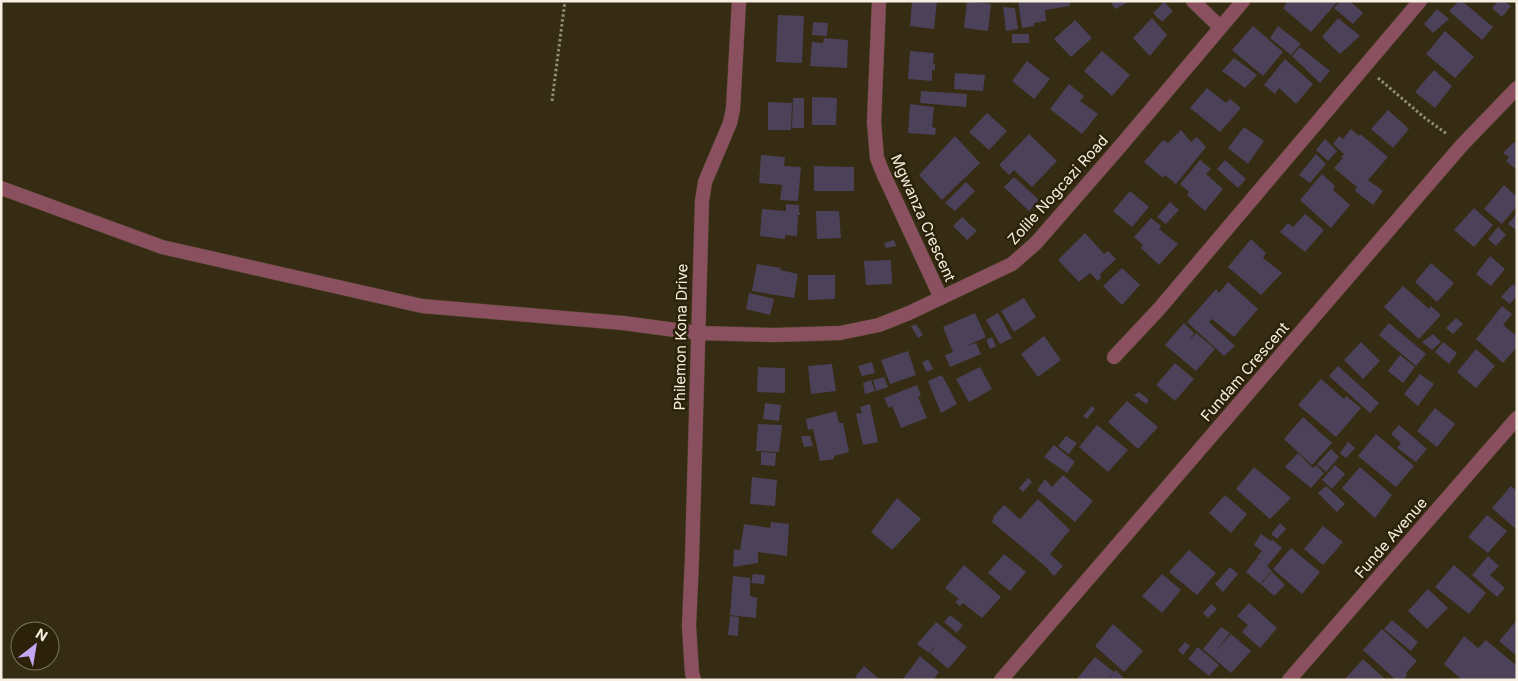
<svg xmlns="http://www.w3.org/2000/svg" width="1518" height="681" viewBox="0 0 1518 681" font-family="Inter,sans-serif">
	<style>
		.building { fill: #4b425a }
		.lines { fill: none; stroke-linecap: round; stroke-linejoin: round }
		.minor-casing { stroke: #514730; stroke-width: 15 }
		.path { stroke: #948b78; stroke-width: 3; stroke-dasharray: 2.5 2.5; stroke-linecap: butt }
		.minor { stroke: #8b505f; stroke-width: 14 }
		.labels { text-anchor: middle; stroke-width: 5; stroke-linejoin: round; paint-order: stroke }
		.street-label { font-size: 15px; fill: #f7f0e2; stroke: #2c2109 }
	</style>
	<rect width="100%" height="100%" fill="#362b13"/>
	<g class="building">
		<polygon points="912,1 937,1 934,29 910,26"/>
		<polygon points="967,1 991,4 988,31 964,28"/>
		<polygon points="1018,1 1070,1 1070,6 1045,10 1046,21 1034,23 1034,26 1022,28"/>
		<polygon points="1110,1 1131,1 1115,9"/>
		<polygon points="1288,1 1319,2 1338,1 1311,32 1283,8"/>
		<polygon points="1340,1 1350,1 1363,13 1353,24 1334,8"/>
		<polygon points="1459,1 1462,1 1493,27 1482,40 1449,11"/>
		<polygon points="1498,1 1504,1 1511,6 1502,17 1492,8"/>
		<polygon points="1164,2 1173,11 1162,22 1153,13"/>
		<polygon points="1003,7 1015,8 1018,29 1006,31"/>
		<polygon points="1437,9 1449,19 1433,33 1424,24"/>
		<polygon points="778,15 804,16 802,63 776,62"/>
		<polygon points="1152,18 1167,35 1150,56 1133,38"/>
		<polygon points="1338,18 1360,36 1340,54 1322,37"/>
		<polygon points="1075,20 1092,38 1071,57 1054,39"/>
		<polygon points="813,22 828,23 827,36 812,35"/>
		<polygon points="1253,26 1283,52 1263,76 1232,50"/>
		<polygon points="1278,26 1301,44 1291,55 1270,38"/>
		<polygon points="1445,31 1474,57 1455,78 1426,54"/>
		<rect x="1012" y="34" width="17" height="9"/>
		<polygon points="824,38 848,40 847,68 810,66 812,42 823,43"/>
		<polygon points="1300,47 1330,71 1320,83 1292,56"/>
		<polygon points="910,51 934,53 933,64 935,64 935,70 932,70 932,81 908,79"/>
		<polygon points="1102,51 1130,75 1112,96 1084,71"/>
		<polygon points="1234,58 1257,75 1245,88 1222,71"/>
		<polygon points="1285,59 1313,84 1296,104 1279,88 1275,94 1264,85"/>
		<polygon points="1027,61 1050,79 1034,99 1012,81"/>
		<polygon points="1434,70 1452,86 1435,108 1415,92"/>
		<polygon points="955,73 985,75 983,91 954,89"/>
		<polygon points="1069,84 1084,96 1080,101 1098,114 1082,134 1050,109"/>
		<polygon points="1207,88 1226,103 1230,99 1241,108 1220,132 1190,108"/>
		<polygon points="921,91 967,94 966,107 920,103"/>
		<polygon points="812,97 837,98 836,125 812,125"/>
		<polygon points="793,98 804,98 804,128 792,128"/>
		<polygon points="768,102 792,103 791,130 768,130"/>
		<polygon points="910,104 934,107 932,127 936,128 935,135 908,133"/>
		<polygon points="1388,110 1409,129 1393,148 1371,129"/>
		<polygon points="987,113 1007,131 989,150 969,132"/>
		<polygon points="1244,127 1264,141 1248,164 1228,148"/>
		<polygon points="1351,129 1359,136 1360,134 1388,157 1368,180 1383,191 1373,205 1355,191 1357,187 1334,168 1343,158 1341,157 1344,154 1333,144 1339,136 1343,139"/>
		<polygon points="1181,130 1191,142 1197,137 1206,147 1176,184 1165,175 1163,178 1144,162 1163,140 1168,143"/>
		<polygon points="1029,134 1057,161 1032,187 1014,170 1009,175 999,165"/>
		<polygon points="955,136 980,163 942,200 919,175"/>
		<polygon points="1325,139 1337,151 1328,161 1316,150"/>
		<polygon points="1514,142 1517,145 1517,170 1506,161 1509,157 1503,153"/>
		<polygon points="1316,154 1326,164 1310,183 1299,175"/>
		<polygon points="761,155 785,157 784,166 801,167 798,201 780,200 782,185 759,183"/>
		<polygon points="1200,160 1211,169 1206,174 1223,189 1205,211 1187,195 1189,192 1180,184"/>
		<polygon points="1225,160 1246,179 1238,188 1217,169"/>
		<polygon points="814,166 854,167 854,191 814,191"/>
		<polygon points="1322,174 1335,186 1333,190 1350,205 1331,228 1300,200"/>
		<polygon points="1014,177 1039,200 1029,211 1004,187"/>
		<polygon points="966,182 975,191 955,211 945,203"/>
		<polygon points="1504,185 1517,197 1517,206 1502,224 1484,209"/>
		<polygon points="1130,191 1149,207 1132,227 1113,211"/>
		<polygon points="1170,202 1179,210 1166,224 1157,217"/>
		<polygon points="786,204 799,205 799,212 800,213 800,215 798,215 797,236 785,235 785,239 760,236 762,209 786,211"/>
		<polygon points="1474,208 1493,225 1474,247 1454,230"/>
		<polygon points="816,211 839,211 841,238 817,239"/>
		<polygon points="1517,213 1517,231 1508,224"/>
		<polygon points="1305,214 1324,230 1305,252 1280,232 1288,223 1293,227"/>
		<polygon points="962,217 977,231 967,240 953,226"/>
		<polygon points="1151,218 1161,226 1159,229 1178,244 1159,265 1141,248 1143,245 1134,237"/>
		<polygon points="1498,227 1506,235 1496,246 1488,239"/>
		<polygon points="1085,233 1104,254 1108,251 1116,259 1100,274 1101,277 1098,281 1090,273 1079,282 1058,260"/>
		<polygon points="1251,239 1266,253 1263,258 1282,273 1261,295 1228,267"/>
		<polygon points="894,240 896,246 886,248 884,243"/>
		<polygon points="1490,256 1505,269 1491,286 1476,274"/>
		<polygon points="891,260 892,284 866,285 864,261"/>
		<polygon points="1431,263 1454,283 1437,302 1415,282"/>
		<polygon points="757,264 781,268 780,270 798,274 794,298 752,291"/>
		<polygon points="1122,268 1140,285 1122,305 1103,286"/>
		<polygon points="808,275 835,275 835,299 808,300"/>
		<polygon points="1228,282 1258,309 1234,337 1212,319 1209,322 1235,346 1224,356 1187,322 1216,289 1219,293"/>
		<polygon points="1513,284 1517,288 1517,296 1510,304 1501,297"/>
		<polygon points="1403,286 1429,309 1431,306 1441,315 1419,339 1384,307"/>
		<polygon points="749,293 774,299 770,315 746,309"/>
		<polygon points="1024,298 1036,317 1014,332 1001,311"/>
		<polygon points="1502,306 1512,314 1503,325 1517,336 1517,347 1503,363 1476,339"/>
		<polygon points="975,313 986,337 966,346 976,343 981,354 950,367 945,355 953,352 943,327"/>
		<polygon points="998,313 1012,338 1000,344 986,320"/>
		<polygon points="1456,318 1463,324 1453,334 1446,328"/>
		<polygon points="1184,323 1194,333 1189,341 1196,333 1215,349 1196,371 1165,345"/>
		<polygon points="1389,323 1426,354 1416,366 1379,335"/>
		<polygon points="916,324 923,335 918,338 911,326"/>
		<polygon points="1433,334 1441,342 1432,350 1422,342"/>
		<polygon points="1044,336 1061,360 1038,377 1021,354"/>
		<polygon points="992,337 996,346 990,349 986,340"/>
		<polygon points="1361,342 1380,361 1363,379 1344,360"/>
		<polygon points="1443,342 1457,353 1449,364 1435,352"/>
		<polygon points="1476,349 1495,366 1476,388 1457,372"/>
		<polygon points="908,351 916,375 890,384 881,360"/>
		<polygon points="1400,355 1415,367 1403,383 1388,371"/>
		<polygon points="928,359 933,369 927,372 922,363"/>
		<polygon points="872,362 875,373 862,376 858,366"/>
		<polygon points="1175,363 1194,379 1175,401 1156,385"/>
		<polygon points="832,364 836,391 811,394 808,366"/>
		<polygon points="1338,366 1379,403 1370,413 1329,376"/>
		<polygon points="758,367 785,368 785,393 757,392"/>
		<polygon points="980,367 992,389 969,402 956,379"/>
		<polygon points="1420,374 1434,384 1418,406 1404,394"/>
		<polygon points="942,375 957,404 941,413 928,381"/>
		<polygon points="884,377 888,387 876,391 873,380"/>
		<polygon points="1321,379 1344,399 1346,396 1361,408 1336,437 1298,405"/>
		<polygon points="871,380 875,391 865,394 863,383"/>
		<polygon points="917,385 921,395 918,397 927,418 901,428 892,406 889,408 884,398"/>
		<polygon points="1139,392 1147,398 1149,401 1146,404 1134,395"/>
		<polygon points="1127,401 1158,427 1138,449 1108,422"/>
		<polygon points="765,403 781,405 779,421 763,419"/>
		<polygon points="870,404 878,442 863,445 856,414 862,413 860,407"/>
		<polygon points="1092,406 1095,409 1087,419 1083,416"/>
		<polygon points="1435,408 1455,424 1437,447 1417,431"/>
		<polygon points="836,411 839,423 843,423 849,452 834,456 834,459 820,461 813,429 808,430 806,419"/>
		<polygon points="1303,417 1332,443 1312,465 1284,439"/>
		<polygon points="758,424 782,425 779,452 756,451"/>
		<polygon points="1097,425 1128,450 1108,472 1079,447"/>
		<polygon points="1399,425 1427,449 1416,462 1397,448 1401,443 1391,434"/>
		<polygon points="1376,434 1414,466 1396,487 1358,456"/>
		<polygon points="801,436 810,436 813,446 804,447"/>
		<polygon points="1066,436 1077,443 1069,454 1058,446"/>
		<polygon points="1348,442 1355,448 1346,458 1340,453"/>
		<polygon points="1054,445 1075,462 1067,473 1044,457"/>
		<polygon points="1331,449 1339,457 1326,472 1317,464"/>
		<polygon points="761,452 776,453 775,466 761,465"/>
		<polygon points="1298,453 1313,468 1316,465 1324,473 1311,488 1285,467"/>
		<polygon points="1335,465 1345,474 1332,489 1322,480"/>
		<polygon points="1254,467 1291,498 1270,519 1236,489"/>
		<polygon points="1360,467 1392,495 1375,518 1342,488"/>
		<polygon points="1063,475 1093,501 1075,522 1037,490 1045,479 1052,487"/>
		<polygon points="752,477 777,480 775,506 750,504"/>
		<polygon points="1028,478 1032,482 1023,492 1019,488"/>
		<polygon points="1326,486 1345,504 1337,512 1318,493"/>
		<polygon points="1511,486 1517,491 1517,530 1492,508"/>
		<polygon points="1225,495 1247,514 1231,533 1209,513"/>
		<polygon points="897,498 921,519 892,550 871,532"/>
		<polygon points="1038,499 1070,530 1050,554 1063,566 1054,576 1045,566 992,522 994,516 1004,505 1020,519"/>
		<polygon points="1487,515 1507,531 1488,553 1468,537"/>
		<polygon points="771,522 789,524 787,556 758,552 758,563 733,567 734,549 740,550 744,524 770,528"/>
		<polygon points="1280,523 1286,529 1277,539 1271,534"/>
		<polygon points="1323,526 1343,542 1323,565 1304,549"/>
		<polygon points="1261,534 1271,541 1272,539 1282,548 1267,566 1272,571 1260,584 1246,572 1257,558 1262,561 1257,557 1262,551 1254,545"/>
		<polygon points="1291,548 1320,572 1302,594 1273,569"/>
		<polygon points="1189,550 1216,573 1197,595 1169,572"/>
		<polygon points="1004,554 1026,572 1010,591 988,573"/>
		<polygon points="1488,556 1499,566 1490,575 1505,588 1497,597 1472,575"/>
		<polygon points="964,565 1001,597 982,618 963,603 960,606 955,602 959,599 945,588"/>
		<polygon points="1454,565 1486,593 1469,614 1435,587"/>
		<polygon points="1230,567 1238,574 1223,592 1215,584"/>
		<polygon points="1272,572 1285,585 1274,596 1261,584"/>
		<polygon points="753,574 765,575 764,584 751,583"/>
		<polygon points="1162,574 1181,590 1162,613 1142,596"/>
		<polygon points="733,576 750,578 750,596 757,598 756,618 730,615"/>
		<polygon points="1428,589 1448,608 1427,629 1408,611"/>
		<polygon points="1249,603 1277,628 1260,648 1242,632 1248,625 1237,616"/>
		<polygon points="1211,604 1217,609 1208,618 1203,613"/>
		<polygon points="950,615 963,625 957,633 944,622"/>
		<polygon points="730,616 739,617 738,636 728,635"/>
		<polygon points="1392,620 1418,642 1411,651 1384,629"/>
		<polygon points="1517,620 1517,656 1499,641"/>
		<polygon points="936,622 967,647 948,669 930,653 938,643 929,653 917,644"/>
		<polygon points="1113,624 1143,651 1124,672 1095,646"/>
		<polygon points="1221,627 1230,633 1215,652 1231,634 1251,651 1231,673 1203,649"/>
		<polygon points="1382,629 1417,661 1406,673 1407,675 1403,680 1396,680 1363,650"/>
		<polygon points="1464,636 1478,648 1486,640 1517,666 1517,680 1462,680 1444,664"/>
		<polygon points="1185,642 1190,646 1183,655 1178,650"/>
		<polygon points="1198,647 1219,665 1209,676 1188,659"/>
		<polygon points="920,656 939,672 933,680 904,680 903,679"/>
		<polygon points="1095,657 1114,672 1116,670 1125,680 1109,680 1114,672 1108,680 1076,680"/>
		<polygon points="1363,659 1386,680 1344,680"/>
		<polygon points="864,666 880,680 859,680 855,677"/>
	</g>
	<g class="lines">
		<g class="minor-casing">
			<g id="minor">
				<polyline points="879,1 874,122 877,158 883,173 941,298"/>
				<polyline points="1193,1 1220,27"/>
				<polyline points="1,188 162,247 422,306 623,323 698,333 774,335 840,333 879,325 909,313 1012,264 1036,243 1117,150 1243,1"/>
				<polyline points="1114,357 1159,309 1420,1"/>
				<polyline points="694,680 692,673 689,626 692,558 702,201 705,182 730,123 733,109 739,1"/>
				<polyline points="1001,680 1462,145 1517,88"/>
				<polyline points="1289,680 1517,418"/>
			</g>
		</g>
		<g class="path">
			<polyline points="1378,78 1425,118 1447,134"/>
			<polyline points="552,101 565,1"/>
		</g>
		<use href="#minor" class="minor"/>
	</g>
	<g class="labels">
		<g class="street-label">
			<text transform="translate(1058 190) rotate(-48)" y="5">Zolile Nogcazi Road</text>
			<text transform="translate(923 218) rotate(66)" y="5">Mgwanza Crescent</text>
			<text transform="translate(681 337) rotate(-89)" y="5">Philemon Kona Drive</text>
			<text transform="translate(1245 372) rotate(-49)" y="5">Fundam Crescent</text>
			<text transform="translate(1391 538) rotate(-49)" y="5">Funde Avenue</text>
		</g>
	</g>
	<rect width="1518" height="681" fill="none" stroke="#f7f0e2" stroke-width="5"/>
	<g transform="translate(35 646) rotate(31)"><circle r="24" fill="#2c2109" stroke="#7d7460"/>
	<path d="M0-4L9 19L0 12L-9 19Z" fill="#c2a8f3"/>
	<text y="-8" font-size="14" font-weight="bold" text-anchor="middle" fill="#f7f0e2">N</text>
	</g>
</svg>
